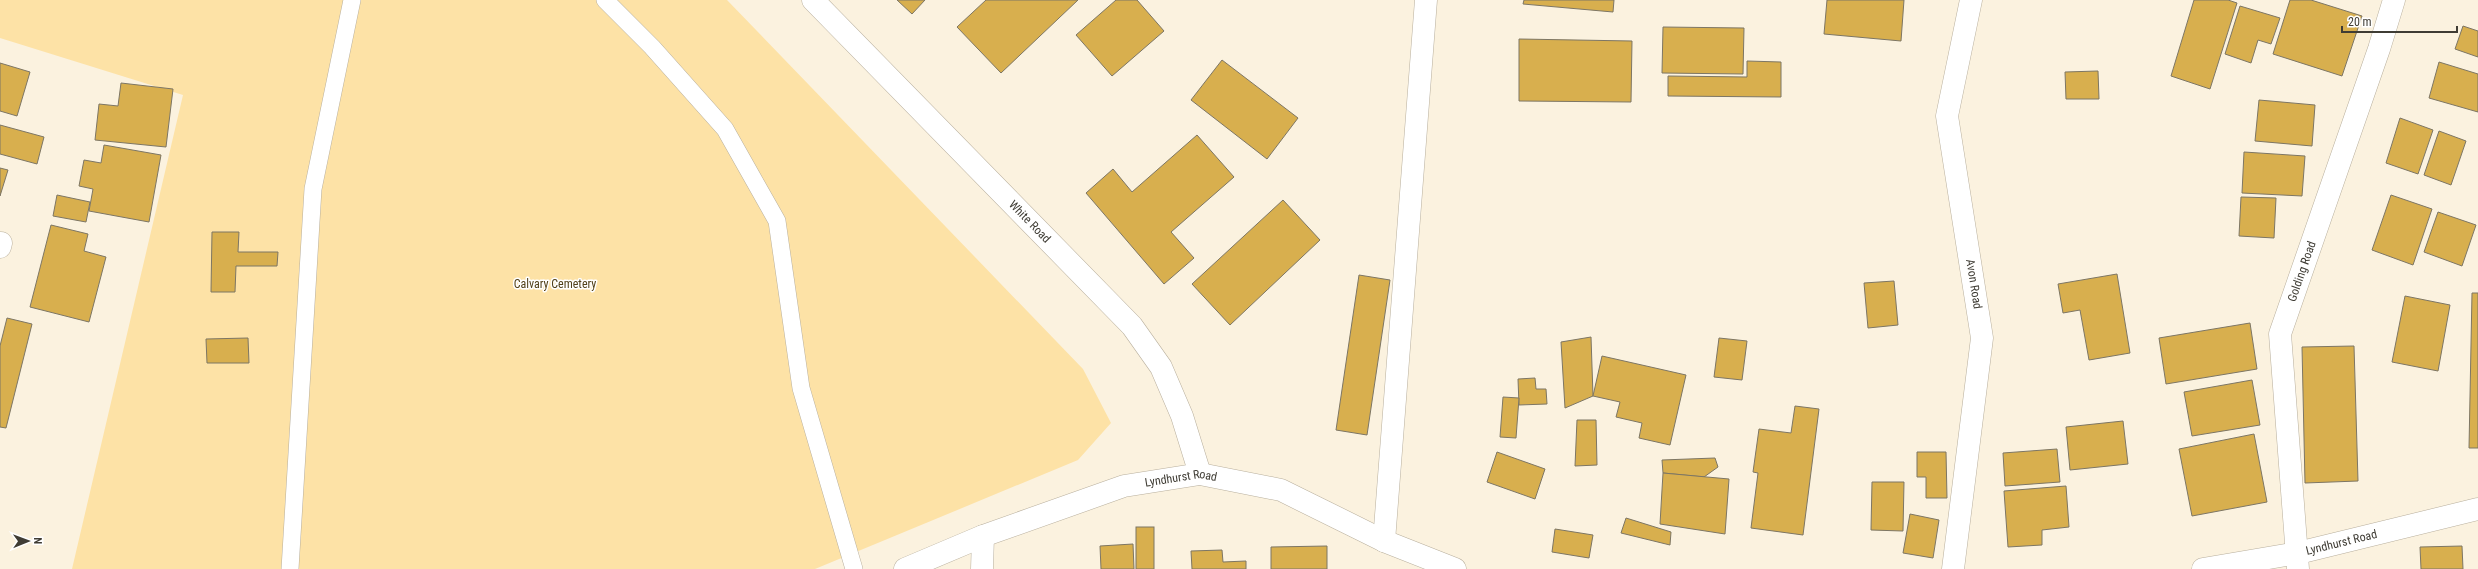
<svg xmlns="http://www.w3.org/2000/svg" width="2478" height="569" viewBox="0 0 2478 569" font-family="'Roboto Condensed',sans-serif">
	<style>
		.green { fill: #fde2a6 }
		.building { fill: #d8af4e; stroke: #7d7664 }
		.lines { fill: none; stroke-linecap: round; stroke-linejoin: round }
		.service-casing { stroke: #b8af9d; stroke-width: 18 }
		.minor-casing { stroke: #b8af9d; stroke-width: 23 }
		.tertiary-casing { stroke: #b8af9d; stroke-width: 23 }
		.service { stroke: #fff; stroke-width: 17 }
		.minor { stroke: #fff; stroke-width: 22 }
		.tertiary { stroke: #fff; stroke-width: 22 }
		.labels { text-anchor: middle; stroke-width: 3; stroke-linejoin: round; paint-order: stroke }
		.street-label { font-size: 12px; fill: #3f3c34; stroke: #fff }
		.park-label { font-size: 12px; fill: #524119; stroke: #fff }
	</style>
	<rect width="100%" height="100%" fill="#fbf2df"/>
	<polygon class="green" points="0,0 727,0 1083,369 1111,423 1078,460 815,569 72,569 183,95 0,38"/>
	<g class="building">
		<polygon points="897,0 925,0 912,14"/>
		<polygon points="986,0 1078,0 1001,73 957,27"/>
		<polygon points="1116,0 1137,0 1164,31 1112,76 1076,35"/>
		<polygon points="1524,0 1614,0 1613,12 1523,4"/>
		<polygon points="1827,0 1904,0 1901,41 1824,34"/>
		<polygon points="2194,0 2228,0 2237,3 2210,89 2171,76"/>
		<polygon points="2290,0 2311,0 2362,16 2342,76 2273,54"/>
		<polygon points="2240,6 2280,18 2271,44 2258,40 2251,63 2225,54"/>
		<polygon points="2463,26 2478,31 2478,57 2455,49"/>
		<polygon points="1663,27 1744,28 1743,74 1662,73"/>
		<polygon points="1519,39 1632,41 1631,102 1519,101"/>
		<polygon points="1222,60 1298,118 1267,159 1191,100"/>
		<polygon points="1747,61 1781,62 1781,97 1668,96 1668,76 1747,77"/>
		<polygon points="2439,62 2478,74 2478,112 2429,98"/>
		<polygon points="0,63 30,72 17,116 0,111"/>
		<polygon points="2098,71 2099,99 2066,99 2065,72"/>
		<polygon points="121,83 173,89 166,147 95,140 99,104 118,106"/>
		<polygon points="2259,100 2315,105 2312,146 2255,141"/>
		<polygon points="2400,118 2433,130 2418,174 2386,163"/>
		<polygon points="0,125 44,137 37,164 0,154"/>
		<polygon points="2439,131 2466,141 2451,185 2424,175"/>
		<polygon points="1197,135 1234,177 1171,232 1194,258 1164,284 1086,193 1113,169 1132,192"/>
		<polygon points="104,145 161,155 149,222 89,211 93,189 79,186 84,160 101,163"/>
		<polygon points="2244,152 2305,156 2302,196 2242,193"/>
		<polygon points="0,168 8,170 0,196"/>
		<polygon points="57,195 90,202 86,222 53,216"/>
		<polygon points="2391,195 2432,209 2413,265 2372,250"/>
		<polygon points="2241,197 2276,198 2274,238 2239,236"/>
		<polygon points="1283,200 1320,240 1230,325 1192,284"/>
		<polygon points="2438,212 2476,225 2462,266 2424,252"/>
		<polygon points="51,225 88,234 84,251 106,257 89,322 30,307"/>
		<polygon points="212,232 239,232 238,252 278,252 277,266 236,266 235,292 211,292"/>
		<polygon points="2117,274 2130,353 2089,360 2080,310 2063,313 2058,284"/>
		<polygon points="1359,275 1390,280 1367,435 1336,430"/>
		<polygon points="1894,281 1898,325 1868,328 1864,283"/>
		<polygon points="2472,293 2478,293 2478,448 2469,448"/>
		<polygon points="2405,296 2450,305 2438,371 2392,362"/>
		<polygon points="7,318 32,324 6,428 0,427 0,346"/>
		<polygon points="2250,323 2257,369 2166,384 2159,338"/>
		<polygon points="1591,337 1593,396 1565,408 1561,342"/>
		<polygon points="248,338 249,363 207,363 206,339"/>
		<polygon points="1719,338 1747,341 1742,380 1714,377"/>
		<polygon points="2354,346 2358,481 2305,483 2302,347"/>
		<polygon points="1602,356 1686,375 1670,445 1639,438 1642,423 1616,417 1620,402 1593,396"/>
		<polygon points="1535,378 1536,389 1546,389 1547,404 1519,405 1518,379"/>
		<polygon points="2252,380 2260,425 2192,436 2184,392"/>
		<polygon points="1503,397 1519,398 1516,438 1500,437"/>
		<polygon points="1795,406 1819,409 1803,535 1751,528 1758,473 1753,472 1759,429 1791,433"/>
		<polygon points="1577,420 1596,420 1597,465 1575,466"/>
		<polygon points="2123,421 2128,464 2070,470 2066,427"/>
		<polygon points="2254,434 2267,502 2192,516 2179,449"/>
		<polygon points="2057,449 2060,482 2005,486 2003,453"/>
		<polygon points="1497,452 1545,469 1535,499 1487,482"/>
		<polygon points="1917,452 1946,452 1947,498 1926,498 1926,477 1917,477"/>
		<polygon points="1715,458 1718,467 1704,477 1663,473 1662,460"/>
		<polygon points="1663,473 1729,479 1725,534 1660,524"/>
		<polygon points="1872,482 1904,482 1903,531 1871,530"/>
		<polygon points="2066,486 2069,527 2042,530 2042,545 2008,547 2004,491"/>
		<polygon points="1910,514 1939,520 1933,558 1903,553"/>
		<polygon points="1626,518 1671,532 1670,545 1621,533"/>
		<rect x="1136" y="527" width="18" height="42"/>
		<polygon points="1555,529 1593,535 1589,558 1552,552"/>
		<polygon points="1133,544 1134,569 1101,569 1100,546"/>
		<polygon points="1327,546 1327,569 1271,569 1271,547"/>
		<polygon points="2462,546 2463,569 2421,569 2420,547"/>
		<polygon points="1222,550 1223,562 1246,561 1246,569 1192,569 1191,551"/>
	</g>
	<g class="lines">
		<g class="service-casing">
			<g id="service">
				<polyline points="605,0 652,47 725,129 777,221 801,388 854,569"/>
				<polyline points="290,569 313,189 352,0"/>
			</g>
		</g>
		<g class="minor-casing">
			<g id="minor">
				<path id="s1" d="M813,0L1132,326L1161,367L1182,416L1200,474"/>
				<polyline points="0,247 1,243"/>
				<polyline points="1384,541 1426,0"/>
				<polyline points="982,569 983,536"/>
				<polyline points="1953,569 1982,338 1947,116 1971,0"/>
				<path id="s2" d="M2298,569L2280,334L2379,49L2394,0"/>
			</g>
		</g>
		<g class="tertiary-casing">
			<g id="tertiary">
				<path id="s3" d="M905,569L983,536L1124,486L1200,474L1281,490L1384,541L1455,569"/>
				<path id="s4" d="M2203,569L2298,553L2478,509"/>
			</g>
		</g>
		<use href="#service" class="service"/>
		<use href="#minor" class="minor"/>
		<use href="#tertiary" class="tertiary"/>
	</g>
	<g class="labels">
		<g class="street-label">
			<text dy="4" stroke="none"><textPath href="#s1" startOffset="310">White Road</textPath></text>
			<text dy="4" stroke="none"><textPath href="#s2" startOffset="302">Golding Road</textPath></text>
			<text transform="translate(1974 284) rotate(81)" y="4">Avon Road</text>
			<text dy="4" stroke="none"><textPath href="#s3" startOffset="292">Lyndhurst Road</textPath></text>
			<text dy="4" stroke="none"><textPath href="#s4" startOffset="141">Lyndhurst Road</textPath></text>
		</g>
		<g class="park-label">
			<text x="555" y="288">Calvary Cemetery</text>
		</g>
	</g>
	<g transform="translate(28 541) rotate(89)" stroke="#ffffff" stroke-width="3" paint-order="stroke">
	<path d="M0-3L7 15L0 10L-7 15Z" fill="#3f3c34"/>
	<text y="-6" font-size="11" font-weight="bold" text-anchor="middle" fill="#3f3c34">N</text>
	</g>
	<path d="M2342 26v6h115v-6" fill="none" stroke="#3f3c34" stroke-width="2"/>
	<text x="2348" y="26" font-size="12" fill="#3f3c34" stroke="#ffffff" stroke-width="3" paint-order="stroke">20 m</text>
</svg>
